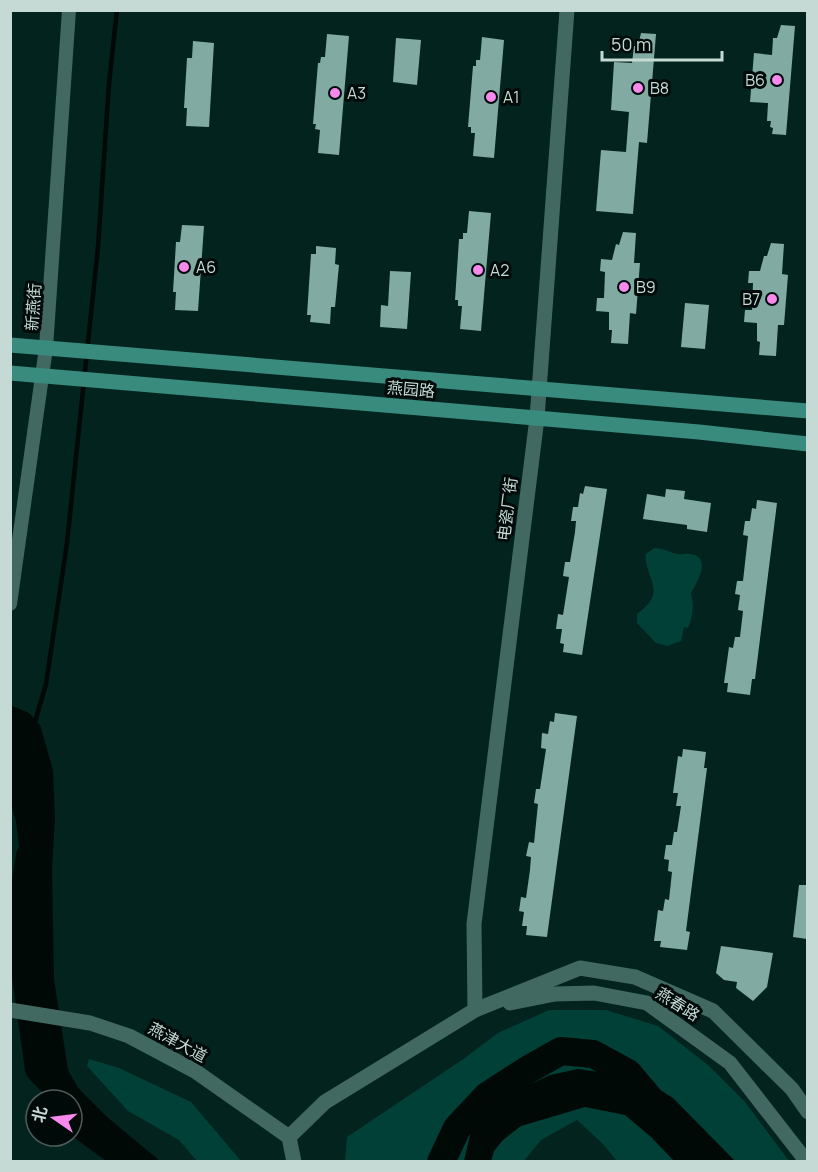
<svg xmlns="http://www.w3.org/2000/svg" width="818" height="1172" viewBox="0 0 818 1172" font-family="Manrope,'Noto Sans SC',sans-serif">
	<style>
		.green { fill: #004037 }
		.water { fill: #000906 }
		.lines { fill: none; stroke-linecap: round; stroke-linejoin: round }
		.stream { stroke: #000906; stroke-width: 4.5 }
		.river { stroke: #000906; stroke-width: 28 }
		.building { fill: #81aba2 }
		.minor { stroke: #416962; stroke-width: 14 }
		.tertiary { stroke: #416962; stroke-width: 15 }
		.secondary { stroke: #398b7e; stroke-width: 15 }
		.poi-dot { fill: #f788ec; stroke: #000a08; stroke-width: 2 }
		.labels { text-anchor: middle; stroke-width: 6; stroke-linejoin: round; paint-order: stroke }
		.poi-label { font-size: 16px; fill: #c5dad5; stroke: #000a08; text-anchor: start }
		.street-label { font-size: 16px; fill: #c5dad5; stroke: #000a08 }
	</style>
	<rect width="100%" height="100%" fill="#03231e"/>
	<g class="green">
		<path d="M654,548C662,548 669,552 677,554C682,555 687,553 691,554C713,558 696,584 691,593C694,606 693,616 688,628L684,627L681,641L667,646L656,643L637,623V614C642,610 647,606 651,600C660,586 643,569 646,554Z"/>
		<polygon points="549,1010 606,1010 658,1026 708,1065 745,1102 789,1161 617,1161 602,1143 577,1120 541,1140 524,1161 345,1162 347,1137 462,1060 498,1033"/>
		<polygon points="89,1059 119,1068 191,1102 241,1161 197,1161 179,1140 128,1111 87,1066"/>
	</g>
	<g class="water">
		<polygon points="10,705 29,713 40,725 53,770 55,818 52,869 54,979 68,1070 78,1088 107,1117 160,1161 106,1161 72,1136 72,1100 49,1100 16,821 11,804"/>
		<polygon points="578,1069 641,1078 673,1098 735,1161 674,1161 651,1137 625,1115 585,1107 521,1126 503,1140 494,1151 491,1161 464,1161 470,1135 478,1117 497,1100 550,1075"/>
	</g>
	<g class="lines">
		<polyline class="stream" points="34,725 46,684 67,543 98,247 109,83 117,10"/>
		<g class="river">
			<polyline points="30,856 19,926 39,1069 70,1100"/>
			<polyline points="441,1162 457,1128 487,1096 529,1069 561,1051 593,1054 628,1073 660,1111 695,1162"/>
		</g>
	</g>
	<g class="building">
		<polygon points="781,25 795,26 786,135 772,134 773,128 770,127 771,121 767,121 768,103 750,102 754,53 772,55 773,38 777,38"/>
		<polygon points="641,33 656,34 647,143 639,142 633,214 596,211 601,150 626,152 629,112 611,110 614,62 632,63 634,46 638,46"/>
		<polygon points="327,34 349,36 339,155 318,153 320,130 315,129 316,124 313,124 318,63 320,63 321,57 325,57"/>
		<polygon points="482,37 504,40 494,158 473,156 475,133 471,133 471,127 468,127 473,66 476,66 476,60 480,60"/>
		<polygon points="396,38 421,40 417,85 393,82"/>
		<polygon points="193,41 214,43 209,127 186,126 187,108 184,108 187,58 192,58"/>
		<polygon points="469,211 491,213 481,331 460,329 462,306 458,306 458,300 455,300 459,239 463,239 463,233 467,233"/>
		<polygon points="182,225 204,226 198,311 175,310 176,292 173,292 176,242 180,242"/>
		<polygon points="623,232 636,233 634,263 640,263 636,314 630,313 628,344 611,343 612,330 609,330 609,312 596,311 597,298 604,298 605,272 600,271 601,259 612,260 616,244 619,245"/>
		<polygon points="771,243 784,244 782,274 788,275 784,325 778,325 776,356 759,355 760,342 757,341 757,323 744,322 745,310 752,310 753,283 748,283 749,271 760,271 764,256 767,256"/>
		<polygon points="316,246 336,248 335,264 339,265 335,307 331,307 330,324 310,322 311,315 307,315 311,254 316,254"/>
		<polygon points="390,271 411,272 407,329 380,327 381,305 388,306"/>
		<polygon points="685,303 709,305 705,349 681,347"/>
		<polygon points="585,486 607,489 582,655 563,652 564,644 560,643 562,629 556,629 558,614 563,615 569,577 563,576 565,562 570,562 575,532 576,521 571,521 573,507 578,507 580,493 583,494"/>
		<polygon points="666,489 685,491 684,499 711,503 707,532 687,529 687,525 643,519 647,494 665,497"/>
		<polygon points="757,500 777,503 755,679 752,679 750,695 727,692 728,683 724,683 729,647 733,648 735,637 740,637 743,611 738,610 740,595 735,594 737,581 743,581 748,536 743,535 745,521 750,521 752,508 756,509"/>
		<polygon points="555,713 577,716 547,937 526,935 527,926 522,926 524,912 519,911 521,897 526,898 530,870 531,857 526,856 529,842 534,843 538,804 534,803 536,789 540,789 546,749 541,748 542,733 548,734 550,721 554,722"/>
		<polygon points="683,749 706,752 704,768 707,768 686,931 690,932 687,950 660,947 661,941 654,941 658,910 663,911 665,899 669,900 672,872 668,871 669,860 664,859 666,845 672,845 674,832 677,832 681,806 676,806 678,793 673,793 678,756 682,757"/>
		<polygon points="799,885 807,885 807,939 793,937"/>
		<polygon points="721,946 773,953 767,987 753,1001 736,988 737,982 724,980 716,973"/>
	</g>
	<g class="lines">
		<polyline class="minor" points="10,604 46,348 69,10"/>
		<g class="tertiary">
			<polyline points="510,1003 555,994 594,993 647,1003 730,1063 807,1162"/>
			<polyline points="10,1010 90,1023 129,1036 195,1071 289,1137 294,1162"/>
			<polyline points="475,1010 474,924 537,418 567,10"/>
			<polyline points="289,1137 325,1102 475,1010 580,968 635,977 713,1011 792,1089 808,1112"/>
		</g>
		<g class="secondary">
			<polyline points="10,345 808,411"/>
			<polyline points="10,373 699,432 808,444"/>
		</g>
	</g>
	<g class="poi-dot">
		<circle cx="777" cy="80" r="6"/>
		<circle cx="638" cy="88" r="6"/>
		<circle cx="335" cy="93" r="6"/>
		<circle cx="491" cy="97" r="6"/>
		<circle cx="184" cy="267" r="6"/>
		<circle cx="478" cy="270" r="6"/>
		<circle cx="624" cy="287" r="6"/>
		<circle cx="772" cy="299" r="6"/>
	</g>
	<g class="labels">
		<g class="poi-label">
			<text x="765" y="86" text-anchor="end">B6</text>
			<text x="650" y="94">B8</text>
			<text x="347" y="99">A3</text>
			<text x="503" y="103">A1</text>
			<text x="196" y="273">A6</text>
			<text x="490" y="276">A2</text>
			<text x="636" y="293">B9</text>
			<text x="760" y="305" text-anchor="end">B7</text>
		</g>
		<g class="street-label">
			<text transform="translate(33 307) rotate(-86)" y="6">新燕街</text>
			<text transform="translate(411 389) rotate(5)" y="6">燕园路</text>
			<text transform="translate(507 509) rotate(-83)" y="6">电瓷厂街</text>
			<text transform="translate(678 1004) rotate(32)" y="6">燕春路</text>
			<text transform="translate(178 1042) rotate(29)" y="6">燕津大道</text>
		</g>
	</g>
	<rect width="818" height="1172" fill="none" stroke="#c5dad5" stroke-width="24"/>
	<g transform="translate(54 1118) rotate(284)"><circle r="28" fill="#000a08" stroke="#4f5d5a" stroke-width="1.5"/>
	<path d="M0-4.5L10 22L0 15L-10 22Z" fill="#f788ec"/>
	<text y="-9" font-size="16" font-weight="bold" text-anchor="middle" fill="#c5dad5">北</text>
	</g>
	<path d="M602 51v9h120v-9" fill="none" stroke="#c5dad5" stroke-width="3"/>
	<text x="611" y="51" font-size="18" fill="#c5dad5" stroke="#000a08" stroke-width="4.5" paint-order="stroke">50 m</text>
</svg>
